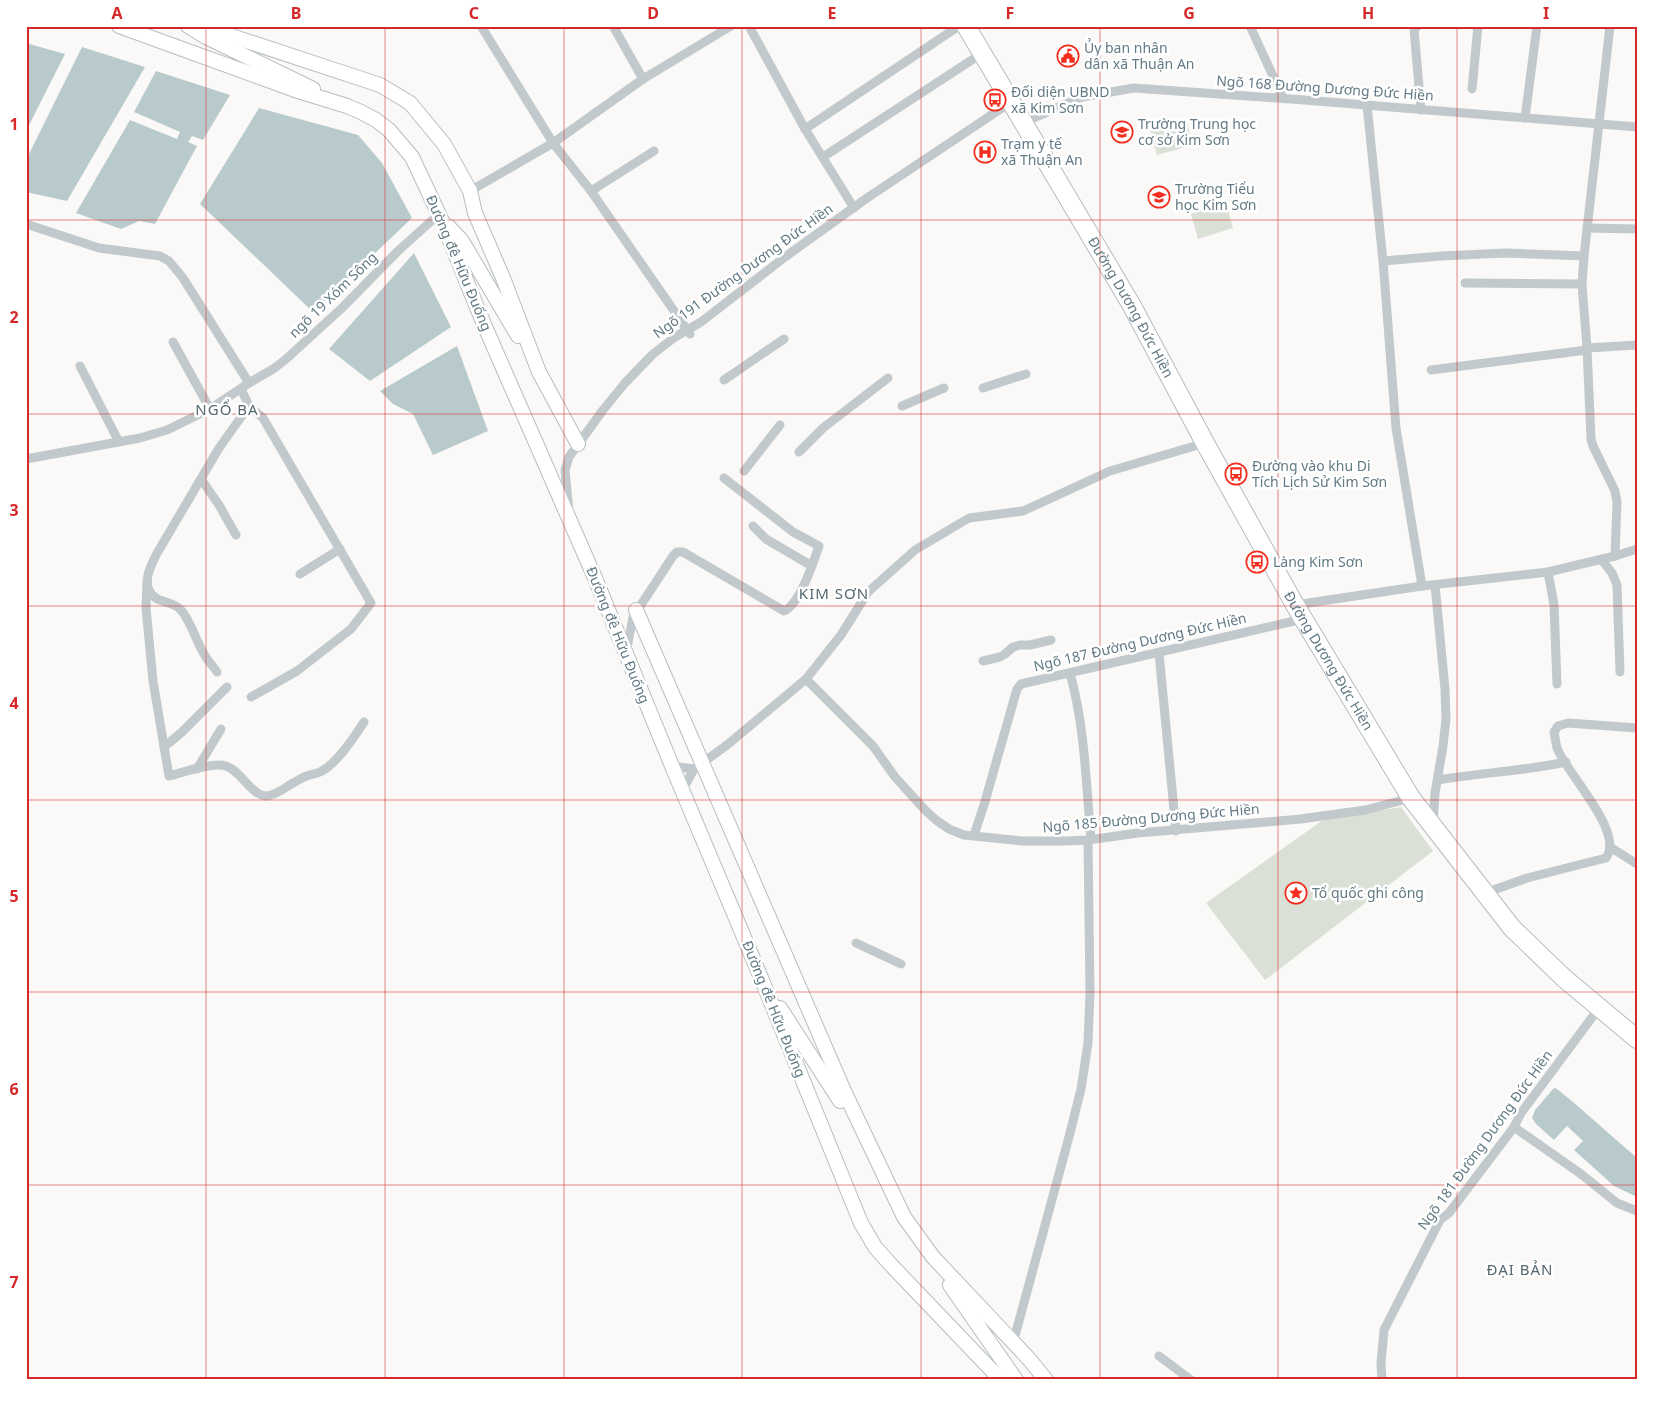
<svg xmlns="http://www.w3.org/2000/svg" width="1663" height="1406" viewBox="0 0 1663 1406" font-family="'Noto Sans',sans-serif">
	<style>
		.green { fill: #dbe0d6 }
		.water { fill: #b9cacc }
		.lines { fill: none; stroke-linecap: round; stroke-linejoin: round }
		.secondary-casing { stroke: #b5bdc1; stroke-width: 16 }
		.highway-casing { stroke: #b6bcbf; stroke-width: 20 }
		.street { stroke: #c2c9cc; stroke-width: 9 }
		.secondary { stroke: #fff; stroke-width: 14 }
		.highway { stroke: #fff; stroke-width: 18 }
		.grid { fill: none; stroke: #d62828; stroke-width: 1; stroke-opacity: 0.55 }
		.labels { text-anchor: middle; stroke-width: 5; stroke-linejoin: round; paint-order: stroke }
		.poi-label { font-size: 14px; fill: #627a85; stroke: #fff; text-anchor: start }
		.street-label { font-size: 14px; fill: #627a85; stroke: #fff }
		.neighbourhood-label { font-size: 15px; letter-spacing: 1px; fill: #55686f; stroke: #fff }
		.neatline { fill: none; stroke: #d62828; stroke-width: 2 }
		.grid-label { font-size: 16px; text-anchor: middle; font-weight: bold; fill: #d62828 }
	</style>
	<rect width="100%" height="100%" fill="#faf9f7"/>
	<g class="green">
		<polygon points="1186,119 1193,145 1157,155 1150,129"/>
		<polygon points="1226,203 1233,228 1198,239 1191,214"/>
		<polygon points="1401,807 1433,851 1265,980 1206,903 1323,820"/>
	</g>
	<g class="water">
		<polygon points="26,43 65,54 26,131"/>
		<polygon points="82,47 145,67 67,201 26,192 26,160"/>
		<polygon points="156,71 230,95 203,140 192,136 188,142 197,146 155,224 139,221 121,229 76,213 130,120 177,139 180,132 134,112"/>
		<polygon points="259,108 358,135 382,163 412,218 313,312 200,204"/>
		<polygon points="414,253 451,327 370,381 329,349"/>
		<polygon points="457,346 488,431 433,455 413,414 393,404 380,391"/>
		<polygon points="1554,1088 1557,1089 1573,1102 1637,1158 1637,1197 1614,1186 1574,1150 1583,1141 1567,1126 1554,1140 1536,1124 1532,1118 1535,1110"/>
	</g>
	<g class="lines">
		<g class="secondary-casing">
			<g id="secondary">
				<polyline points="119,26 295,90 347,106 361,112 376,120 389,130 412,157 442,221 483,322 595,578 672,766 764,985 861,1223 875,1247 892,1266 1001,1380"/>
				<polyline points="188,26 206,37 313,89"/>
				<polyline points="201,26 380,85 410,103 444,144 470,191 475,213 503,278 539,372 578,444"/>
				<polyline points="448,226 462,241 518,336"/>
				<polyline points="636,610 844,1091 904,1217 933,1257 1029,1359 1046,1380"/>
				<polyline points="780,1008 840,1101"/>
				<polyline points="950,1285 1016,1380"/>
			</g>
		</g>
		<g class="highway-casing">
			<g id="highway">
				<path id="s1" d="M966,26L1132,306L1205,443L1295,605L1411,798L1512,928L1565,979L1637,1039"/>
			</g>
		</g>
		<g class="street">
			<polyline points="481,26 553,143 591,191 690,334"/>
			<polyline points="613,26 643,79"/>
			<polyline points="749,26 805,129 854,208"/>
			<polyline points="1250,26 1283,98"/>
			<polyline points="1418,26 1414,29 1421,110"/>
			<polyline points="1472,89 1478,26"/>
			<polyline points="1367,105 1383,261 1441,256 1506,253 1584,256"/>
			<polyline points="1525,118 1537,26"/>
			<polyline points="1024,122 1082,97 1134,88 1304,100 1637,127"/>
			<polyline points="805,129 959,26"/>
			<polyline points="823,157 981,54"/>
			<polyline points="470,191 553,143 643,79 731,26"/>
			<polyline points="591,191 654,151"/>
			<polyline points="26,224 99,248 160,256 169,261 183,278 249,383"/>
			<polyline points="1587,228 1637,229"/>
			<polyline points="1383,261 1396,428 1422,586"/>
			<polyline points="1465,283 1582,284"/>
			<polyline points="173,342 210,409"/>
			<polyline points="1587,348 1637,345"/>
			<polyline points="80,366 119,442"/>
			<polyline points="1431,370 1587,350"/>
			<polyline points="724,380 784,339"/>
			<polyline points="983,388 1026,374"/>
			<polyline points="241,389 249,406 263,418 371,603 351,629 297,671 251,697"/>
			<polyline points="902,406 944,388"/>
			<polyline points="799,452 823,428 888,378"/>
			<polyline points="26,459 140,438 167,430 210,409 249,383 273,369 285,360 342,308 398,251 439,214"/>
			<polyline points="744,471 780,425"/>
			<polyline points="201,479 219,505 236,535"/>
			<polyline points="569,512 565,470 569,457 603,410 625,383 653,354 675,337 701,322 785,257 867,198 1011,102"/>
			<polyline points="753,526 766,539 812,566"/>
			<polyline points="1615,556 1637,549"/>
			<polyline points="1602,560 1612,573 1617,585 1620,672"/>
			<polyline points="1548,572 1554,605 1557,684"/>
			<polyline points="300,574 340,549"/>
			<path d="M147,582L146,608L153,681L169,776C184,772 212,762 226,766C241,771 251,795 266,796C275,796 286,787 293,783C298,781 302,777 307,776C312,774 317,774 322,771C338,762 354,737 364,722"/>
			<polyline points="1295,605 1422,586 1548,572 1615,556 1617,502 1615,491 1593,446 1591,439 1587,348 1582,284 1584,256 1610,26"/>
			<path d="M626,653L633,617L673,556L677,552H683L784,611C800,604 813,563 819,546L793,532L724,478"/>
			<polyline points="1159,653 1176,831"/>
			<polyline points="983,661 1000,657 1005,654 1013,647 1020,645 1030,645 1051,640"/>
			<path d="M217,672C213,666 207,660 204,654C196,641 190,619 180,609C172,601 156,603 150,592C143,580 151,566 156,555L219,448L249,406"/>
			<path d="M1070,673C1085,727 1086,784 1091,839"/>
			<polyline points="806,679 873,746 895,777 925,810 936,820 949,829 964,835 1022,841 1067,841 1088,840 1138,833 1301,819 1365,810 1411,798"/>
			<polyline points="164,747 182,732 227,687"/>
			<polyline points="672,766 694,769"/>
			<polyline points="197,769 221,729"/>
			<path d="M1438,780C1480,773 1523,771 1566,762"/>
			<polyline points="683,789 694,769 727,745 806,679 841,635 868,592 915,550 969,518 1023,511 1110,471 1205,443"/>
			<polyline points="1433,823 1435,793 1443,746 1446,719 1445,689 1435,585"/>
			<polyline points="974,835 984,805 1017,689 1021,684 1303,619"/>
			<polyline points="1610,847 1637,864"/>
			<path d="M1485,893L1527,878L1606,858C1625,832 1567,774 1557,748C1556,743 1555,737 1554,732L1558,726L1568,723L1637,728"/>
			<polyline points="856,943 901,964"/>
			<polyline points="1514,1127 1581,1174 1617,1203 1637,1211"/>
			<polyline points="1013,1343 1069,1137 1081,1089 1088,1043 1090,993 1088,840"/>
			<polyline points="1159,1356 1191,1380"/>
			<polyline points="1382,1380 1381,1363 1384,1330 1440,1220 1449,1213 1514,1127 1521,1113 1599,1008"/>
		</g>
		<use href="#secondary" class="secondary"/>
		<use href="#highway" class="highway"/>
	</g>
	<path class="grid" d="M206,26V1380M385,26V1380M564,26V1380M742,26V1380M921,26V1380M1100,26V1380M1278,26V1380M1457,26V1380M26,220H1637M26,414H1637M26,606H1637M26,800H1637M26,992H1637M26,1185H1637"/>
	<defs>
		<g id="civic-ring" transform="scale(1.125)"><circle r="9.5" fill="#fff" stroke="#f32e1e" stroke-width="1.5"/><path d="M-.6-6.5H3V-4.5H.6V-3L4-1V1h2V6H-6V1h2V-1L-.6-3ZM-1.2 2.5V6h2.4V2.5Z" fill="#f32e1e"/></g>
		<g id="bus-ring" transform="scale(1.125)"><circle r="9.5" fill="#fff" stroke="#f32e1e" stroke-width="1.5"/><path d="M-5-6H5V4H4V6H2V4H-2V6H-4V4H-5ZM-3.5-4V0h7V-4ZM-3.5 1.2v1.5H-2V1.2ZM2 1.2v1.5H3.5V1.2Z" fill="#f32e1e"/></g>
		<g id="school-ring" transform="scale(1.125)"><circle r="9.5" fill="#fff" stroke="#f32e1e" stroke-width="1.5"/><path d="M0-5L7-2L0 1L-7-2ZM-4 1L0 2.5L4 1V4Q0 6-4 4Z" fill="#f32e1e"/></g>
		<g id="hospital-ring" transform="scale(1.125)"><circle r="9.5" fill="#fff" stroke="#f32e1e" stroke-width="1.5"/><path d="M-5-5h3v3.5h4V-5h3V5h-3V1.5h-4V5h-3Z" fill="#f32e1e"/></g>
		<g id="sight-ring" transform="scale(1.125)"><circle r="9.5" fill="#fff" stroke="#f32e1e" stroke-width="1.5"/><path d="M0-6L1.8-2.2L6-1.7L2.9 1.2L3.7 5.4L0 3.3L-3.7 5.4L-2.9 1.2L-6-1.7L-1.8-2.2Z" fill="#f32e1e"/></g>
	</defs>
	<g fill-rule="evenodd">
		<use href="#civic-ring" x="1068" y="56"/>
		<use href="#bus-ring" x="995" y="100"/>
		<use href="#school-ring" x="1122" y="132"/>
		<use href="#hospital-ring" x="985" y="152"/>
		<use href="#school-ring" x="1159" y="197"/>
		<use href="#bus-ring" x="1236" y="474"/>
		<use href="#bus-ring" x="1257" y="562"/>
		<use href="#sight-ring" x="1296" y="893"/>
	</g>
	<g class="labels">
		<g class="poi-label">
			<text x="1084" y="53">Ủy ban nhân<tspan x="1084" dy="16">dân xã Thuận An</tspan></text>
			<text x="1011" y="97">Đối diện UBND<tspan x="1011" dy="16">xã Kim Sơn</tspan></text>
			<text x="1138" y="129">Trường Trung học<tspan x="1138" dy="16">cơ sở Kim Sơn</tspan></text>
			<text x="1001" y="149">Trạm y tế<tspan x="1001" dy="16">xã Thuận An</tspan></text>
			<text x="1175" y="194">Trường Tiểu<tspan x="1175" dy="16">học Kim Sơn</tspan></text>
			<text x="1252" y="471">Đường vào khu Di<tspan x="1252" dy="16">Tích Lịch Sử Kim Sơn</tspan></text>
			<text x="1273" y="567">Làng Kim Sơn</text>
			<text x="1312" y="898">Tổ quốc ghi công</text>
		</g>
		<g class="street-label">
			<text transform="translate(1325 88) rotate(4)" y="5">Ngõ 168 Đường Dương Đức Hiền</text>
			<text transform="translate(459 263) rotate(67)" y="5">Đường đê Hữu Đuống</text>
			<text transform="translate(743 271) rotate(-36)" y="5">Ngõ 191 Đường Dương Đức Hiền</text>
			<text transform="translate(333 295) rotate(-44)" y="5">ngõ 19 Xóm Sông</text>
			<text dy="5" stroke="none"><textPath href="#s1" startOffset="326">Đường Dương Đức Hiền</textPath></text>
			<text transform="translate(618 635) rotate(68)" y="5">Đường đê Hữu Đuống</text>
			<text transform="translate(1140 642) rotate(-13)" y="5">Ngõ 187 Đường Dương Đức Hiền</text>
			<text dy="5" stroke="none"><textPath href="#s1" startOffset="731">Đường Dương Đức Hiền</textPath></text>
			<text transform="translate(1151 818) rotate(-5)" y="5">Ngõ 185 Đường Dương Đức Hiền</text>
			<text transform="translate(774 1009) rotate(68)" y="5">Đường đê Hữu Đuống</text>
			<text transform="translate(1485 1140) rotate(-54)" y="5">Ngõ 181 Đường Dương Đức Hiền</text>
		</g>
		<g class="neighbourhood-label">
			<text x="227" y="415">NGỔ BA</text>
			<text x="834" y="599">KIM SƠN</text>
			<text x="1520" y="1275">ĐẠI BẢN</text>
		</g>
	</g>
	<rect width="1663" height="1406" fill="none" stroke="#ffffff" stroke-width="55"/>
	<rect x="28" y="28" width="1608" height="1350" class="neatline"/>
	<g class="grid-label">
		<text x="117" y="19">A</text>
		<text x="296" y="19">B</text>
		<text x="474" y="19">C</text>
		<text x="653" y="19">D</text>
		<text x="832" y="19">E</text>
		<text x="1010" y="19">F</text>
		<text x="1189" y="19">G</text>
		<text x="1368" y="19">H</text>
		<text x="1546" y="19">I</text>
		<text x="14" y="130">1</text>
		<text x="14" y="323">2</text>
		<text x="14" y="516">3</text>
		<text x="14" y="709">4</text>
		<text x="14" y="902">5</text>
		<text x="14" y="1095">6</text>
		<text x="14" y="1288">7</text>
	</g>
</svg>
